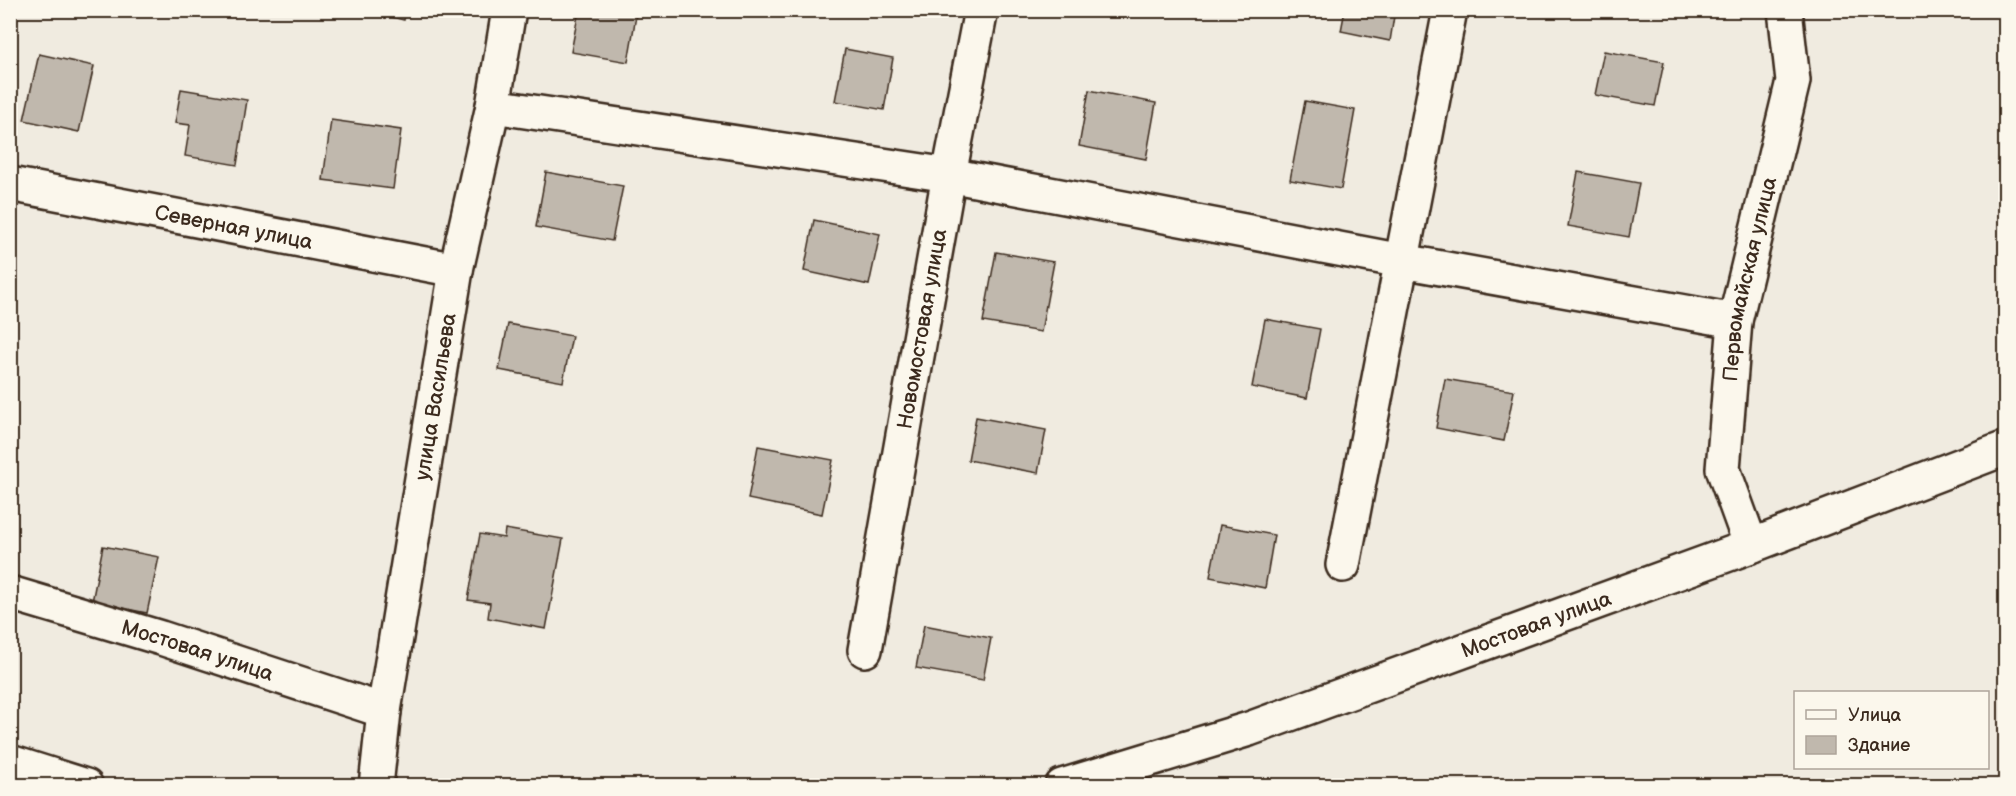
<svg xmlns="http://www.w3.org/2000/svg" width="2016" height="796" viewBox="0 0 2016 796" font-family="'Balsamiq Sans',sans-serif">
	<style>
		.building { fill: #c0b8ad; stroke: #3b2a1e; stroke-width: 1.5 }
		.lines { fill: none; stroke-linecap: round; stroke-linejoin: round }
		.street-casing { stroke: #3b2a1e; stroke-width: 38 }
		.secondary-casing { stroke: #3b2a1e; stroke-width: 38 }
		.street { stroke: #fbf7ec; stroke-width: 33 }
		.secondary { stroke: #fbf7ec; stroke-width: 33 }
		.labels { text-anchor: middle; stroke-width: 4.5; stroke-linejoin: round; paint-order: stroke }
		.street-label { font-size: 21px; fill: #3b2a1e; stroke: #fbf7ec }
	</style>
	<rect width="100%" height="100%" fill="#f0ebe0"/>
	<filter id="ink" filterUnits="userSpaceOnUse"><feTurbulence type="fractalNoise" baseFrequency=".0167" numOctaves="2"/><feDisplacementMap in="SourceGraphic" scale="12" xChannelSelector="R" yChannelSelector="G"/><feConvolveMatrix kernelMatrix="1 2 1 2 8 2 1 2 1" color-interpolation-filters="sRGB"/></filter>
	<g filter="url(#ink)">
		<g class="building">
			<polygon points="365,10 406,10 404,20"/>
			<polygon points="579,10 637,10 628,62 571,52"/>
			<polygon points="1345,10 1395,10 1390,41 1341,31"/>
			<polygon points="845,49 893,58 884,110 835,101"/>
			<polygon points="1604,51 1664,62 1655,106 1595,95"/>
			<polygon points="39,54 94,66 79,132 24,120"/>
			<polygon points="181,89 247,100 237,165 185,156 190,125 175,123"/>
			<polygon points="1089,90 1156,103 1146,159 1079,146"/>
			<polygon points="1305,101 1355,110 1341,189 1290,180"/>
			<polygon points="331,120 401,130 393,189 323,180"/>
			<polygon points="546,172 623,186 612,241 536,227"/>
			<polygon points="1578,172 1639,183 1629,237 1568,226"/>
			<polygon points="814,220 880,234 869,285 804,271"/>
			<polygon points="996,252 1054,262 1041,332 983,322"/>
			<polygon points="1265,319 1320,329 1307,398 1252,387"/>
			<polygon points="508,324 572,336 563,382 499,370"/>
			<polygon points="1445,379 1514,391 1504,441 1436,428"/>
			<polygon points="976,417 1046,430 1038,473 968,460"/>
			<polygon points="758,446 833,460 822,514 748,499"/>
			<polygon points="1220,525 1274,535 1265,588 1210,577"/>
			<polygon points="505,529 563,539 546,629 488,618 490,603 468,600 480,534 504,538"/>
			<polygon points="103,546 159,557 147,613 92,602"/>
			<polygon points="924,625 991,638 983,680 916,668"/>
		</g>
		<g class="lines">
			<g class="street-casing">
				<g id="street">
					<polyline points="493,106 949,175 1402,261 1735,321"/>
					<path id="s1" d="M10,184L456,270"/>
					<path id="s2" d="M1751,546L1723,469L1735,321L1793,81L1785,10"/>
					<polyline points="1343,565 1450,10"/>
					<path id="s3" d="M10,593L161,638L384,711"/>
					<path id="s4" d="M865,650L949,175L981,10"/>
					<path id="s5" d="M376,786L384,711L456,270L493,106L509,10"/>
				</g>
			</g>
			<g class="secondary-casing">
				<g id="secondary">
					<polyline points="10,762 86,786"/>
					<path id="s6" d="M1062,786L1249,729L1751,546L2006,448"/>
				</g>
			</g>
			<use href="#street" class="street"/>
			<use href="#secondary" class="secondary"/>
		</g>
	</g>
	<g class="labels">
		<g class="street-label">
			<text dy="7" stroke="none"><textPath href="#s1" startOffset="228">Северная улица</textPath></text>
			<text dy="7" stroke="none"><textPath href="#s2" startOffset="274">Первомайская улица</textPath></text>
			<text dy="7" stroke="none"><textPath href="#s4" startOffset="326">Новомостовая улица</textPath></text>
			<text dy="7" stroke="none"><textPath href="#s5" startOffset="394">улица Васильева</textPath></text>
			<text dy="7" stroke="none"><textPath href="#s6" startOffset="501">Мостовая улица</textPath></text>
			<text dy="7" stroke="none"><textPath href="#s3" startOffset="196">Мостовая улица</textPath></text>
		</g>
	</g>
	<rect width="2016" height="796" fill="none" stroke="#fbf7ec" stroke-width="36"/>
	<rect x="18" y="18" width="1980" height="760" fill="none" stroke="#3b2a1e" stroke-width="2" filter="url(#ink)"/>
	<rect x="1794" y="691" width="195" height="78" fill="#fbf7ec" stroke="#aea59a" stroke-width="1.5"/>
	<rect x="1806" y="710" width="30" height="9" fill="#fbf7ec" stroke="#aea59a" stroke-width="1.5"/>
	<text x="1848" y="721" font-size="18" fill="#3b2a1e">Улица</text>
	<rect x="1806" y="736" width="30" height="18" fill="#c0b8ad" stroke="#aea59a" stroke-width="1.5"/>
	<text x="1848" y="751" font-size="18" fill="#3b2a1e">Здание</text>
</svg>
